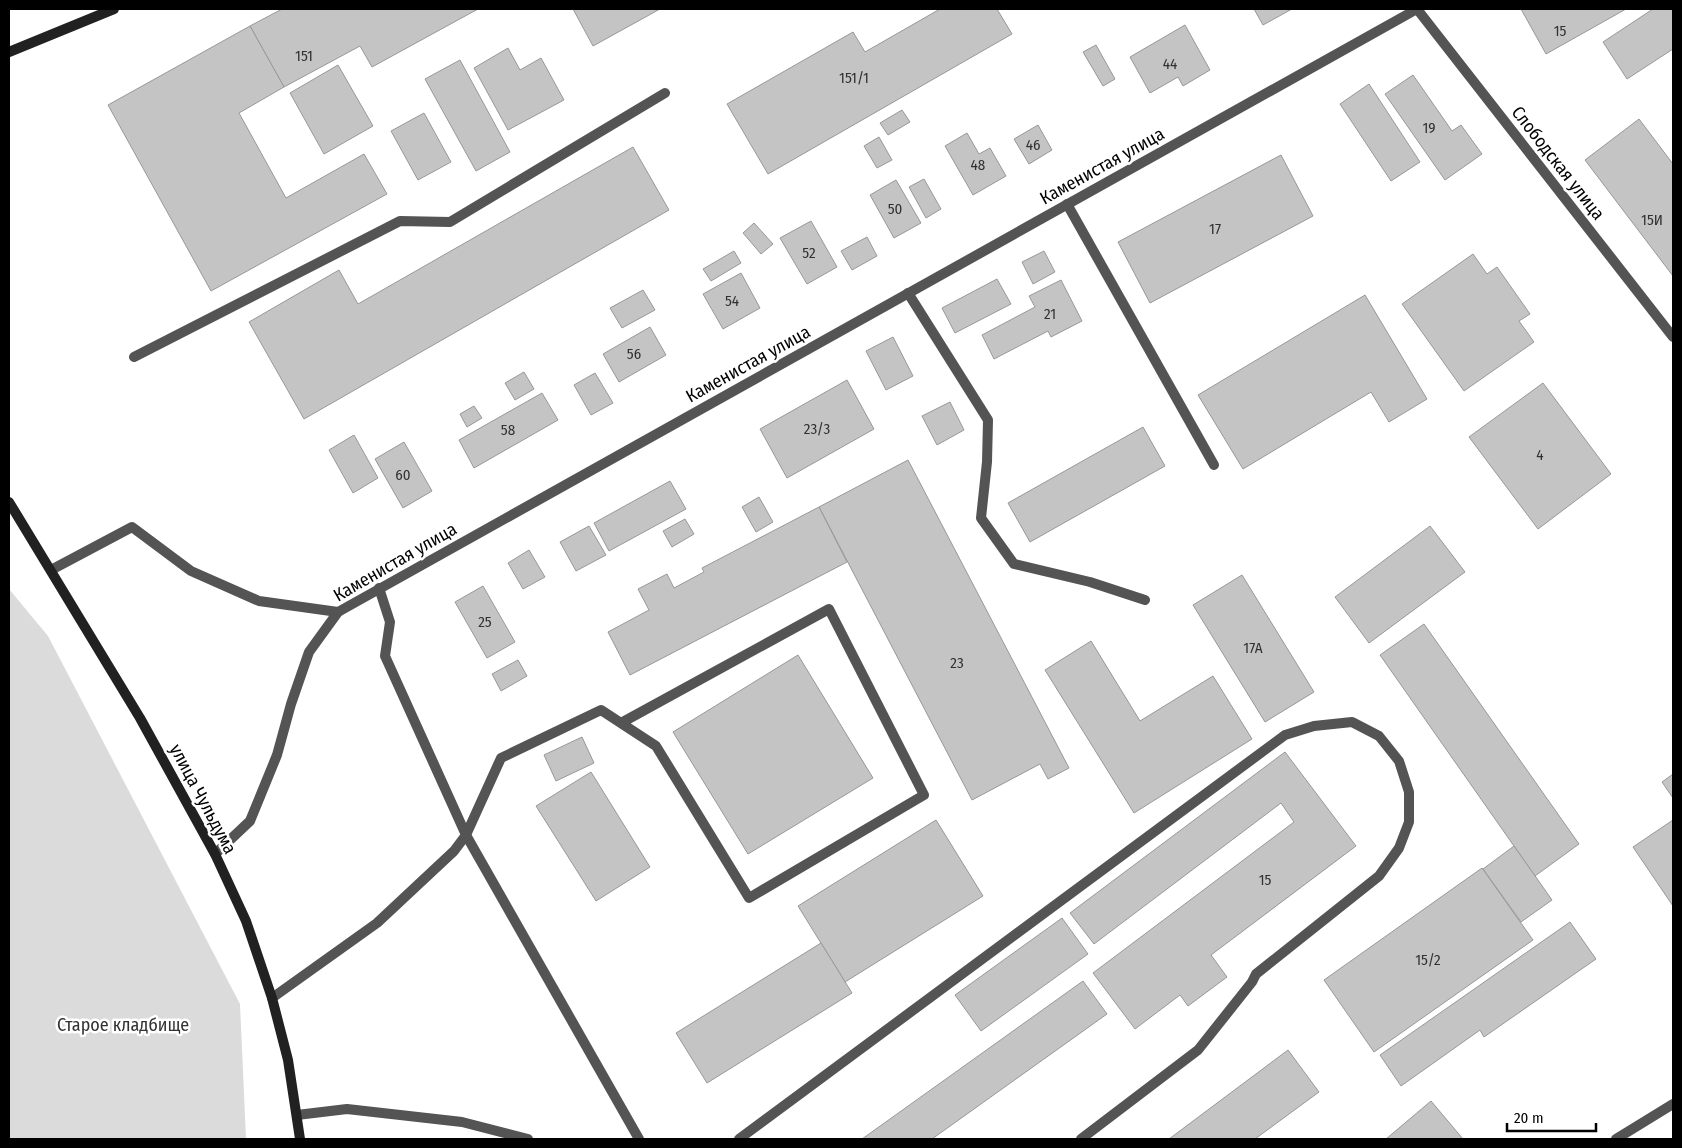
<svg xmlns="http://www.w3.org/2000/svg" width="1682" height="1148" viewBox="0 0 1682 1148" font-family="'Fira Sans Condensed',sans-serif">
	<style>
		.green { fill: #dbdbdb }
		.building { fill: #c4c4c4; stroke: #989898 }
		.lines { fill: none; stroke-linecap: round; stroke-linejoin: round }
		.lane { stroke: #545454; stroke-width: 10 }
		.street { stroke: #545454; stroke-width: 10 }
		.secondary { stroke: #212121; stroke-width: 10 }
		.labels { text-anchor: middle; stroke-width: 5; stroke-linejoin: round; paint-order: stroke }
		.number-label { font-size: 15px; fill: #313131 }
		.street-label { font-size: 18px; fill: #000; stroke: #fff }
		.park-label { font-size: 18px; fill: #323232; stroke: #fff }
	</style>
	<rect width="100%" height="100%" fill="#fff"/>
	<polygon class="green" points="9,589 48,636 240,1004 246,1139 9,1139"/>
	<g class="building">
		<polygon points="282,9 478,9 372,67 360,46 284,87 250,26"/>
		<polygon points="573,9 660,9 593,46"/>
		<polygon points="940,9 997,9 1012,34 768,174 727,104 853,32 865,52"/>
		<polygon points="1254,9 1292,9 1263,25"/>
		<polygon points="1521,9 1626,9 1546,54"/>
		<polygon points="1653,9 1673,9 1673,49 1627,79 1603,42"/>
		<polygon points="1185,25 1210,70 1183,86 1178,77 1150,93 1130,57"/>
		<polygon points="250,26 284,87 239,113 286,198 364,154 387,194 211,291 108,105"/>
		<polygon points="1096,45 1115,79 1103,86 1083,52"/>
		<polygon points="508,48 520,70 541,58 564,100 508,130 474,68"/>
		<polygon points="460,60 510,152 476,171 425,79"/>
		<polygon points="338,65 373,126 324,154 290,93"/>
		<polygon points="1413,75 1452,131 1461,125 1482,154 1445,180 1385,94"/>
		<polygon points="1369,84 1420,162 1391,181 1340,104"/>
		<polygon points="902,110 910,122 888,135 880,123"/>
		<polygon points="424,113 451,162 418,180 391,131"/>
		<polygon points="1639,119 1673,164 1673,276 1585,160"/>
		<polygon points="1038,125 1052,150 1029,164 1014,139"/>
		<polygon points="967,133 979,154 990,148 1006,176 973,195 945,146"/>
		<polygon points="879,137 892,160 877,168 864,146"/>
		<polygon points="633,147 669,210 304,419 249,322 339,270 358,304"/>
		<polygon points="1281,155 1313,216 1150,303 1118,242"/>
		<polygon points="924,179 941,209 926,218 909,187"/>
		<polygon points="896,180 921,223 894,238 870,195"/>
		<polygon points="811,221 837,267 807,284 780,238"/>
		<polygon points="754,223 773,244 761,254 743,233"/>
		<polygon points="867,237 877,256 852,270 841,251"/>
		<polygon points="734,251 741,263 711,281 703,269"/>
		<polygon points="1044,251 1055,272 1033,284 1022,262"/>
		<polygon points="1473,254 1487,274 1497,267 1530,314 1519,321 1534,342 1464,391 1402,304"/>
		<polygon points="741,273 760,308 723,329 703,294"/>
		<polygon points="997,279 1011,304 955,333 942,308"/>
		<polygon points="1061,280 1082,321 1051,337 1048,331 994,359 982,335 1035,307 1029,296"/>
		<polygon points="643,290 655,310 622,328 610,308"/>
		<polygon points="1365,295 1427,399 1389,422 1371,392 1243,469 1198,395"/>
		<polygon points="650,327 666,355 619,382 603,354"/>
		<polygon points="893,337 913,376 886,390 866,351"/>
		<polygon points="524,372 534,389 515,400 505,383"/>
		<polygon points="595,373 613,403 591,415 574,385"/>
		<polygon points="847,380 874,429 787,478 760,429"/>
		<polygon points="1543,383 1611,474 1538,529 1469,437"/>
		<polygon points="542,393 558,420 474,468 459,440"/>
		<polygon points="950,402 964,430 937,445 922,416"/>
		<polygon points="474,406 482,418 467,427 460,414"/>
		<polygon points="1143,427 1165,466 1030,542 1008,503"/>
		<polygon points="354,435 378,478 353,493 329,450"/>
		<polygon points="404,442 432,491 403,508 375,459"/>
		<polygon points="908,460 1069,768 1048,779 1040,764 972,800 819,507"/>
		<polygon points="670,481 686,509 609,551 594,523"/>
		<polygon points="759,497 773,522 756,532 742,507"/>
		<polygon points="819,507 847,562 630,675 608,632 649,610 638,589 667,574 674,588 704,572 702,568"/>
		<polygon points="685,519 694,534 672,547 663,531"/>
		<polygon points="589,526 606,555 576,571 560,542"/>
		<polygon points="1430,526 1465,572 1369,643 1335,597"/>
		<polygon points="529,550 545,577 523,589 508,563"/>
		<polygon points="1242,575 1314,692 1265,722 1193,605"/>
		<polygon points="483,586 515,642 487,658 455,602"/>
		<polygon points="1424,624 1579,844 1535,876 1380,655"/>
		<polygon points="1091,641 1140,721 1213,676 1252,739 1134,813 1045,670"/>
		<polygon points="798,655 873,778 748,854 673,732"/>
		<polygon points="518,660 527,676 501,691 492,674"/>
		<polygon points="582,737 594,763 556,781 544,755"/>
		<polygon points="1285,752 1356,846 1211,955 1227,977 1188,1006 1180,995 1135,1029 1093,973 1294,822 1281,803 1094,944 1070,913"/>
		<polygon points="591,772 650,867 596,901 536,806"/>
		<polygon points="1673,774 1673,798 1662,782"/>
		<polygon points="936,820 983,896 845,982 798,906"/>
		<polygon points="1673,820 1673,906 1633,847"/>
		<polygon points="1514,846 1552,900 1521,922 1483,869"/>
		<polygon points="1482,868 1533,940 1374,1052 1324,980"/>
		<polygon points="1062,918 1088,954 981,1031 955,995"/>
		<polygon points="1570,922 1596,959 1484,1037 1480,1030 1401,1086 1380,1055"/>
		<polygon points="821,943 852,993 707,1083 676,1033"/>
		<polygon points="1083,981 1107,1014 932,1139 862,1139"/>
		<polygon points="1288,1050 1319,1092 1255,1139 1169,1139"/>
		<polygon points="1431,1101 1463,1139 1386,1139"/>
	</g>
	<g class="lines">
		<g class="lane">
			<polyline points="1067,204 1214,465"/>
			<polyline points="908,293 988,420 987,462 981,518 1014,564 1090,582 1145,600"/>
			<polyline points="134,357 400,221 450,222 665,93"/>
			<polyline points="379,588 390,622 385,656 466,835 639,1139"/>
			<polyline points="272,998 377,923 454,851 466,835 501,758 601,710 656,746 749,898 924,795 829,609 621,723"/>
			<polyline points="297,1115 347,1109 462,1122 528,1139"/>
			<polyline points="739,1139 1285,735 1314,726 1352,722 1379,736 1399,761 1409,792 1409,822 1399,848 1379,876 1256,974 1252,982 1198,1050 1081,1139"/>
			<polyline points="1616,1139 1673,1104"/>
		</g>
		<g class="street">
			<polyline points="1417,9 1673,337"/>
			<polyline points="51,570 132,527 191,571 259,601 338,612"/>
			<polyline points="215,854 250,821 277,755 291,704 309,652 338,612 1417,9"/>
		</g>
		<g class="secondary">
			<polyline points="9,52 114,9"/>
			<polyline points="9,502 140,718 215,854 246,921 272,998 288,1060 300,1139"/>
		</g>
	</g>
	<g class="labels">
		<g class="number-label">
			<text x="1560" y="36">15</text>
			<text x="304" y="61">151</text>
			<text x="1170" y="69">44</text>
			<text x="854" y="83">151/1</text>
			<text x="1429" y="133">19</text>
			<text x="1033" y="150">46</text>
			<text x="978" y="170">48</text>
			<text x="895" y="214">50</text>
			<text x="1652" y="225">15И</text>
			<text x="1215" y="234">17</text>
			<text x="809" y="258">52</text>
			<text x="732" y="306">54</text>
			<text x="1050" y="319">21</text>
			<text x="634" y="359">56</text>
			<text x="817" y="434">23/3</text>
			<text x="508" y="435">58</text>
			<text x="1540" y="460">4</text>
			<text x="403" y="480">60</text>
			<text x="485" y="627">25</text>
			<text x="1253" y="653">17А</text>
			<text x="957" y="668">23</text>
			<text x="1265" y="885">15</text>
			<text x="1428" y="965">15/2</text>
		</g>
		<g class="street-label">
			<text transform="translate(1558 163) rotate(52)" y="6">Слободская улица</text>
			<text transform="translate(1102 166) rotate(-29)" y="6">Каменистая улица</text>
			<text transform="translate(748 364) rotate(-29)" y="6">Каменистая улица</text>
			<text transform="translate(395 562) rotate(-30)" y="6">Каменистая улица</text>
			<text transform="translate(203 799) rotate(62)" y="6">улица Чульдума</text>
		</g>
		<g class="park-label">
			<text x="123" y="1031">Старое кладбище</text>
		</g>
	</g>
	<rect width="1682" height="1148" fill="none" stroke="#000000" stroke-width="20"/>
	<path d="M1507 1123v8h89v-8" fill="none" stroke="#000000" stroke-width="2.5"/>
	<text x="1514" y="1123" font-size="15" fill="#000000" stroke="#ffffff" stroke-width="4" paint-order="stroke">20 m</text>
</svg>
